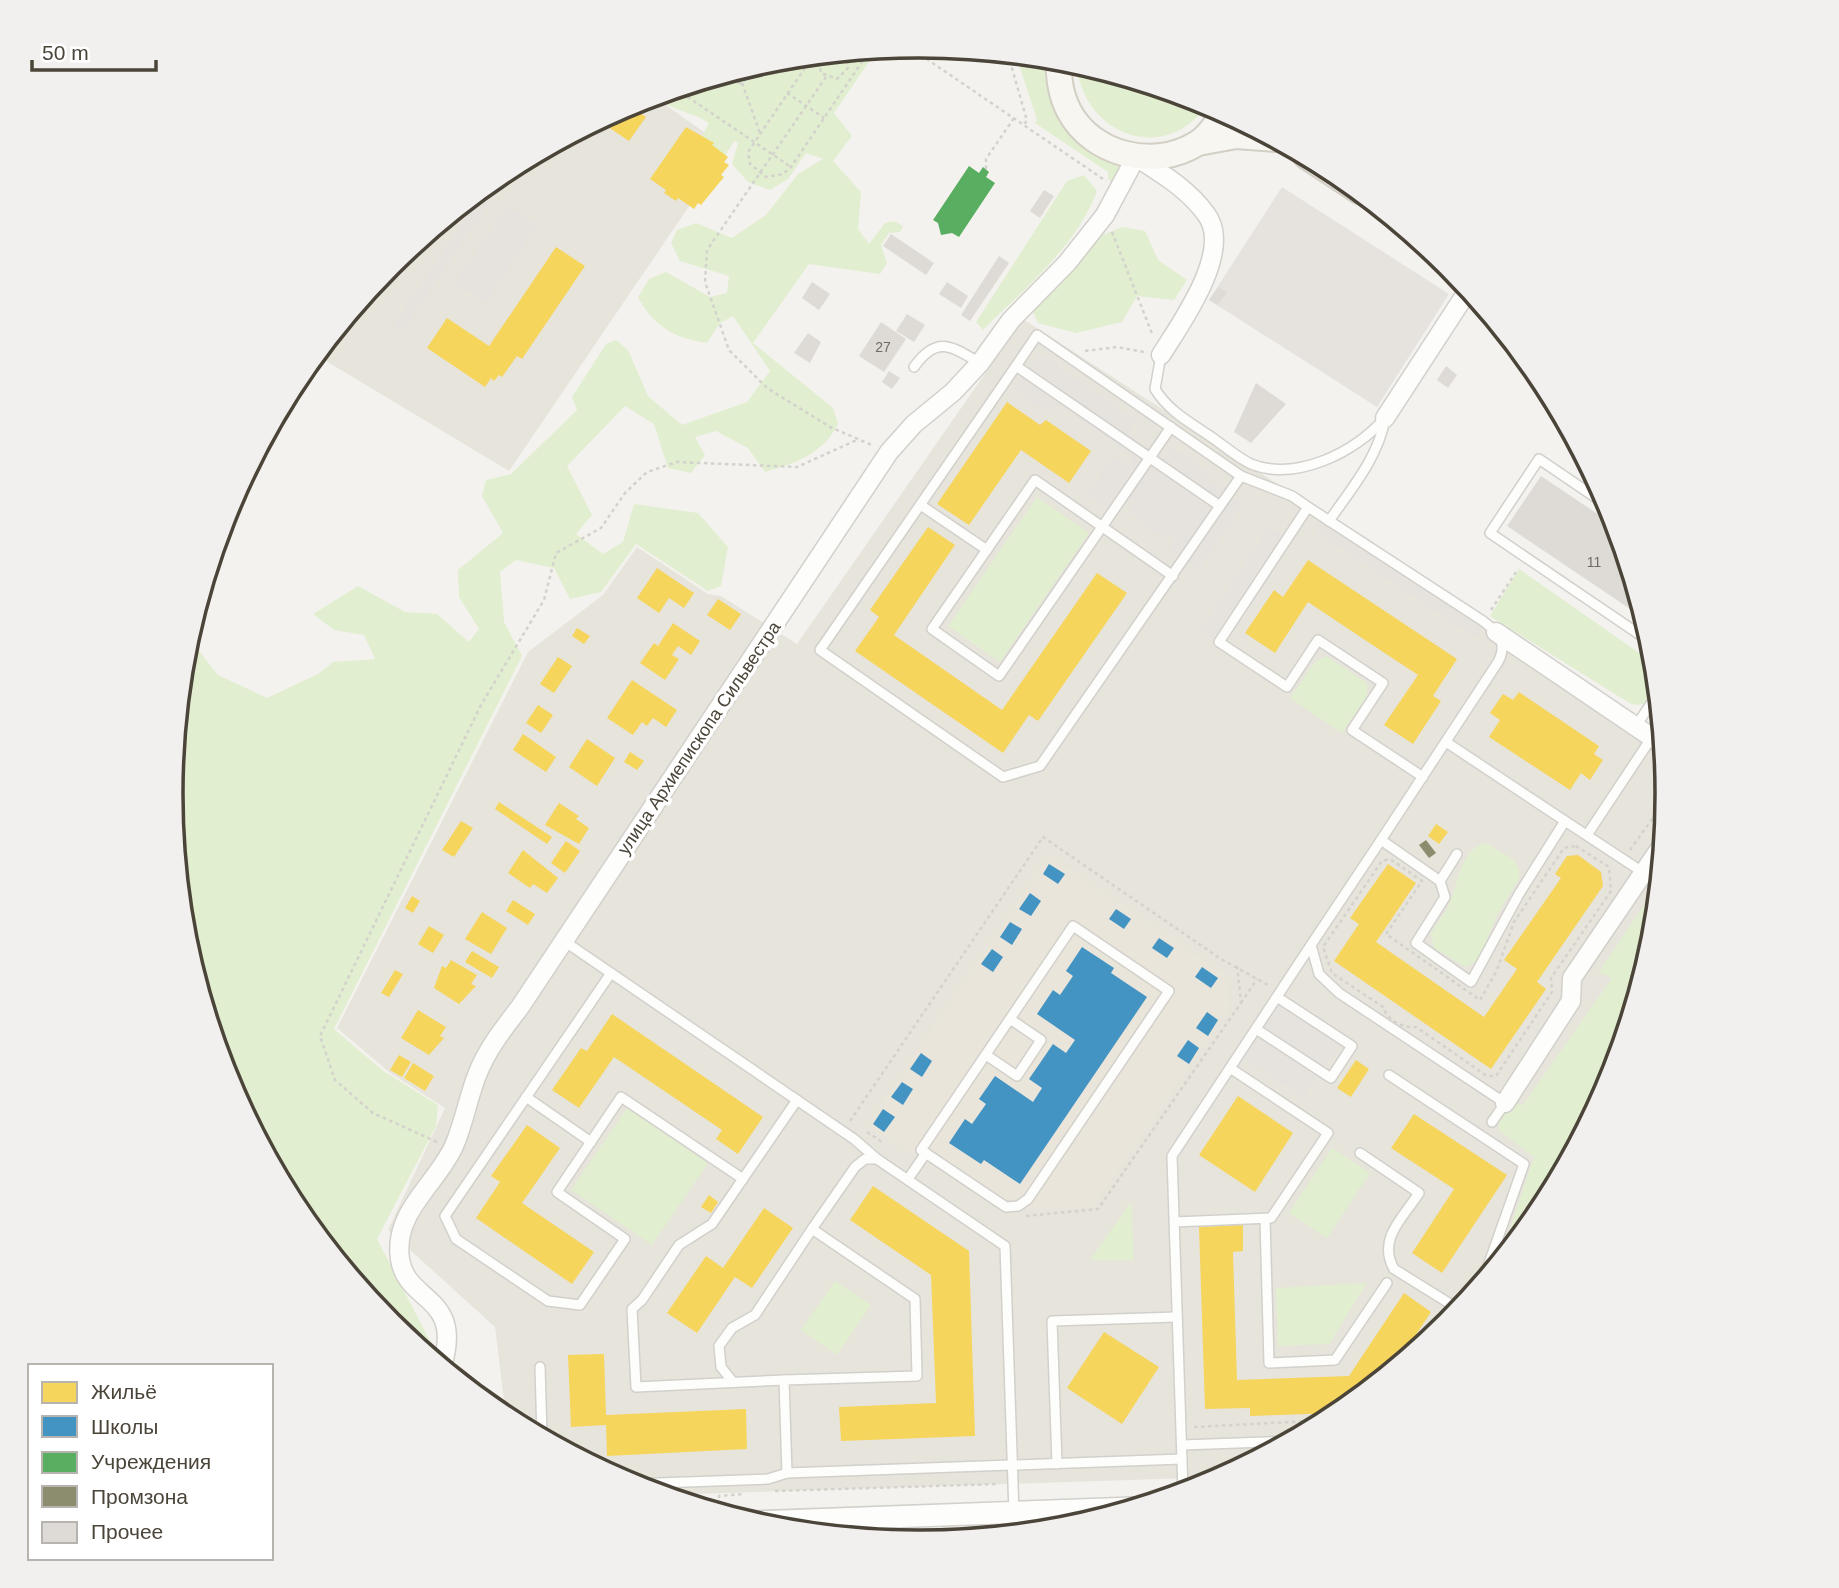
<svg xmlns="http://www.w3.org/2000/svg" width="1839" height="1588" viewBox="0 0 1839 1588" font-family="Arial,sans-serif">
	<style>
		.residential { fill: #e7e4dc }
		.education { fill: #eae5da }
		.green { fill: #e1eecf }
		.parking { fill: #e6e3df }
		.homes { fill: #f6d55c }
		.schools { fill: #4393c3 }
		.public { fill: #5aae61 }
		.industry { fill: #8c8c6e }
		.building { fill: #dedbd6 }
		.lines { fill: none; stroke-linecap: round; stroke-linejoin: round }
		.service-casing { stroke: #d2d0cb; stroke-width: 12 }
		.minor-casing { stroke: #d2d0cb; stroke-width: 21 }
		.tertiary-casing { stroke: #d2d0cb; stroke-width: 24 }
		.secondary-casing { stroke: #d3cfc5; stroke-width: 28 }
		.path { stroke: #d3d2cc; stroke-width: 2.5; stroke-dasharray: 3.5 3.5; stroke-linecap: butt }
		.service { stroke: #fdfdfc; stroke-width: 9 }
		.minor { stroke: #fdfdfc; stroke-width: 18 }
		.tertiary { stroke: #fdfdfc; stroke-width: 21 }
		.secondary { stroke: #f7f6f1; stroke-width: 24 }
		.labels { text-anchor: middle; stroke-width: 7; stroke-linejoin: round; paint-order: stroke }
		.number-label { font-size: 14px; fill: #706a61 }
		.street-label { font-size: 18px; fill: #4b4439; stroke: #fff }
		.rim { fill: none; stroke: #4b4439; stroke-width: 3.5 }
	</style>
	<rect width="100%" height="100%" fill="#f4f2ee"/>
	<g class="residential">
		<polygon points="653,96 728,149 509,471 316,355 391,264 504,171 633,102"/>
		<polygon points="1023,319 1522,642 1662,736 1668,794 1654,940 1611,1081 1542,1210 1448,1324 1335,1417 1222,1477 665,1495 633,1485 506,1417 495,1327 388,1230 445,1108 389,1072 337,1028 528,652 603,595 637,547 708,594 721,596 797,644"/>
	</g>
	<polygon class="education" points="1049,855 1225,975 1229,1009 1093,1206 1004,1211 867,1125"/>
	<g class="green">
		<path d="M877,50L834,113L852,136L833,161L861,192L858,229L869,244L885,223L894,221L903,226L900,232L889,233L881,245L887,263L880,274L809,264L753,343L833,408L838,424C823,454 796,463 765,472L748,448L716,431L695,437L705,455L691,473L668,468L654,424L625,406L567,466L592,515L576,534L603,554L623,542L634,504L698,513L728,547L721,586L708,591L636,544L601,592L570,599L554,568L516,560L500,572L504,622L522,656L334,1029L382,1070L438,1105L436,1126L377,1239L444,1368L390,1323L297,1210L228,1080L185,940L171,794L185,648L197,609L206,612L195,646L218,675L267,698L318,674L333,662L375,659L364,635L334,630L313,614L358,586L405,612L437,614L469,642L479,629L459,597L458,570L503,533L482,496L486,480L511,474L577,410L572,397L606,344L616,340L628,350L648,396L682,425L747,402L770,371L733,316L720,323L707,343C675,338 654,327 638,297L649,279L666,272L710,297L727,293L729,276L680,261L671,243L677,230L696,223L732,238L766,215L798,174L823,159L806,153L788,179L770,190L748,182L732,164L738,143L734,141L717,169L694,151L709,123C691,111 671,111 654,96L774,60Z"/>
		<path d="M1016,55L1044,58C1043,117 1080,132 1123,163L1117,185L1108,179V172L1035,123L1037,120Z"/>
		<path d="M1076,63L1206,103L1208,104C1165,166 1083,136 1076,63Z"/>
		<path d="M1084,175L1097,191C1077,246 1023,290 983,330L976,322L1067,181Z"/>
		<polygon points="1122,227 1145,231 1158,260 1187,280 1174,300 1137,296 1122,322 1076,333 1038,323 1031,307 1095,238"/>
		<polygon points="1037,497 1089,533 1000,662 948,626"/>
		<path d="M1519,569L1655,664C1657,681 1655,710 1631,704L1490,616Z"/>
		<polygon points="1326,656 1367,683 1367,696 1342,733 1290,698 1315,662"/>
		<path d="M1486,843L1514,860L1519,870V879L1497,915L1479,959L1466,967L1434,948L1431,933C1436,925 1442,917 1447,909C1457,890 1460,847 1486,843Z"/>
		<polygon points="1659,883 1654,940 1611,1081 1542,1210 1499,1262 1534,1157 1499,1130 1499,1121 1512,1103 1523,1105 1612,978 1599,972"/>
		<polygon points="627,1108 708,1163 652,1245 571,1190"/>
		<polygon points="1332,1148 1370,1173 1327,1238 1289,1213"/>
		<polygon points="1131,1202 1134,1260 1090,1260"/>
		<polygon points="835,1281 871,1305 837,1355 801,1330"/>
		<polygon points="1367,1283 1329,1344 1278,1346 1276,1288"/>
	</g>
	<g class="parking">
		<polygon points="492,181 500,187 402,331 393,325"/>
		<polygon points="1282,187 1449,294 1377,407 1209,300"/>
		<polygon points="508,205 537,225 485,303 455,283"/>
		<polygon points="1039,353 1136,421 1128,434 1164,459 1173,447 1210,473 1206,479 1243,505 1199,569 1169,548 1175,538 1169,534 1166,539 1128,513 1135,503 1122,494 1110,510 1087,495 1113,457 1127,467 1134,457 1059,405 1046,411 1014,389"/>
		<polygon points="1321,522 1482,629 1476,638 1315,531"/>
		<polygon points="1269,527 1281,535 1212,639 1200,631"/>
		<polygon points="1277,997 1342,1040 1304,1098 1239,1054"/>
	</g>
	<g class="homes">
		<polygon points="628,105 646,117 629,141 599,121"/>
		<polygon points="686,127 714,143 712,145 728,157 724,162 729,165 721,175 724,177 701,205 698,203 694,209 678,198 676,201 664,193 666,190 650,179"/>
		<polygon points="556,247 585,266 522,359 517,356 502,377 499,375 494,381 491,378 485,387 427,348 447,318 489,346"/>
		<polygon points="1007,402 1040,425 1046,420 1091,451 1069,483 1021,450 969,525 937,504"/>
		<polygon points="928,527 955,545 894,635 1002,710 1097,573 1127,593 1038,721 1029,715 1003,753 855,651 879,617 870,610"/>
		<polygon points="1308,560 1457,659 1433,696 1441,701 1413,744 1384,725 1418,675 1362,638 1308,602 1275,653 1245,633 1274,590 1283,597"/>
		<polygon points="657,568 694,593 684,608 669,598 659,613 637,598"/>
		<polygon points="718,599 741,614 730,630 707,615"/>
		<polygon points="673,623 700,641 691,655 678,646 672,655 679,659 665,680 640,663 654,643 658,646"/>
		<polygon points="577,628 590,636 584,644 572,636"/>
		<polygon points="558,657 572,666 554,693 540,684"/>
		<polygon points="632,680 677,710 666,727 653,718 647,726 642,722 633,735 607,718"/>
		<polygon points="1519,692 1599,746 1594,754 1603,760 1590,780 1581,773 1570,790 1489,737 1500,720 1490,713 1503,694 1513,700"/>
		<polygon points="538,705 553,715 541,733 526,723"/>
		<polygon points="523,734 556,757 546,772 513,750"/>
		<polygon points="587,739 615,758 597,786 569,767"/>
		<polygon points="630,752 644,761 637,770 624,762"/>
		<polygon points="499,802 552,837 547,844 495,809"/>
		<polygon points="559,803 579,816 576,819 589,828 579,844 545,825"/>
		<polygon points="461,821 473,828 454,857 442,850"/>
		<polygon points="1436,824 1448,832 1439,844 1428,836"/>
		<polygon points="566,841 580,851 565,873 551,863"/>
		<polygon points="523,850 558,878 547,893 533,884 530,888 508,873"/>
		<polygon points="1578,855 1601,872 1603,886 1537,982 1546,989 1491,1069 1334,961 1359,924 1350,918 1388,864 1416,883 1376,942 1484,1017 1517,969 1504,960 1561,878 1555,874 1567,856"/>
		<polygon points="412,896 420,901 413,913 405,908"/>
		<polygon points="513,900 535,914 528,925 506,911"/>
		<polygon points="482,912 507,928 491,954 465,939"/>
		<polygon points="429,926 444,935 433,953 418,944"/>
		<polygon points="472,951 499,967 492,978 465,962"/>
		<polygon points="451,960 477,975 471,984 476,986 459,1004 434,988 442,966 446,968"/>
		<polygon points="395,970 403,974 389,997 381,993"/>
		<polygon points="418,1010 446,1027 440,1036 444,1038 429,1055 401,1038"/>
		<polygon points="612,1014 763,1117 738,1154 716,1139 722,1130 614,1057 579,1108 552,1090 581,1048 587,1051"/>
		<polygon points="399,1055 411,1062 402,1077 390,1070"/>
		<polygon points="1356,1060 1369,1069 1351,1097 1337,1088"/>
		<polygon points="413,1063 434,1076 425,1091 404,1078"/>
		<polygon points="1238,1096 1293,1133 1255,1192 1199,1155"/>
		<polygon points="1414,1114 1507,1175 1442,1273 1412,1253 1454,1189 1391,1148"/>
		<polygon points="527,1125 560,1148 522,1203 594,1252 572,1284 476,1218 500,1182 491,1176"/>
		<polygon points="873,1186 969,1251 975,1436 841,1441 839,1407 936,1403 931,1275 850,1220"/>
		<polygon points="709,1195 718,1202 711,1213 701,1207"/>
		<polygon points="764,1208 793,1228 752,1288 735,1277 697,1333 667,1313 706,1256 723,1268"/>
		<polygon points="1243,1225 1243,1251 1233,1252 1237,1380 1349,1376 1404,1293 1431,1312 1394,1368 1339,1413 1250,1416 1250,1408 1205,1409 1199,1227"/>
		<polygon points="1104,1332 1159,1367 1122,1424 1067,1388"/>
		<polygon points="604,1354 606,1415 746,1409 747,1449 607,1456 606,1425 571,1427 568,1355"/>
	</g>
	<g class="schools">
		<polygon points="1049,864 1065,874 1058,884 1043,874"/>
		<polygon points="1030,893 1041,901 1031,916 1019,909"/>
		<polygon points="1116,909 1131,919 1124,929 1109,919"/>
		<polygon points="1010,922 1022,929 1012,945 1000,937"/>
		<polygon points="1159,938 1174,948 1167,958 1152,948"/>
		<polygon points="1082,947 1114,968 1111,973 1147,997 1020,1184 984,1160 981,1164 949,1143 965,1119 972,1124 986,1104 979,1099 995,1076 1033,1102 1042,1088 1029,1079 1053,1044 1066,1053 1075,1040 1037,1014 1053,990 1060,995 1073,976 1066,971"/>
		<polygon points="992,949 1003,957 993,972 981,964"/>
		<polygon points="1202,967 1218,978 1211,988 1195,977"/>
		<polygon points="1207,1012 1218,1020 1208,1036 1196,1028"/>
		<polygon points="1188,1040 1199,1048 1189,1064 1177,1056"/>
		<polygon points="921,1053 932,1061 922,1077 910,1069"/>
		<polygon points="902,1082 913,1089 903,1105 891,1097"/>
		<polygon points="883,1109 895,1117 884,1132 873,1124"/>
	</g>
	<polygon class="public" points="969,166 979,173 983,167 989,172 986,177 995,183 959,237 952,233 941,235 938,223 933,220"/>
	<polygon class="industry" points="1426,840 1436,853 1429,858 1419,845"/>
	<g class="building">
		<polygon points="1044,190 1054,196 1040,218 1030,211"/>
		<polygon points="891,234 934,263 926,275 883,246"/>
		<polygon points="999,256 1009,263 970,321 961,315"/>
		<polygon points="812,282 830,294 819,310 802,298"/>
		<polygon points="947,282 968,296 961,308 939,294"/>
		<polygon points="1218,287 1227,292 1218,305 1209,300"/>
		<polygon points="907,314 925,325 914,342 896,331"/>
		<polygon points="881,322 906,339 884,372 859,356"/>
		<polygon points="808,333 821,342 810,363 794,353"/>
		<polygon points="1446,366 1457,375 1448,388 1437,380"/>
		<polygon points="889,371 900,378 892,389 882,382"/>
		<polygon points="1256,383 1286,404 1251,443 1234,432"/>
		<polygon points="1541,476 1617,527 1645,619 1507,526"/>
	</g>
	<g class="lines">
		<g class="service-casing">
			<g id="service">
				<path d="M1161,355L1155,389C1168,410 1186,420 1207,434C1221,443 1236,457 1251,464C1296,482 1356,452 1385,418"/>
				<polygon points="1016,366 1220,506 1040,766 1003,777 820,650"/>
				<polyline points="1016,366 1037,335 1241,476 1292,496 1308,507"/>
				<path d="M914,367C937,335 951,346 980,363"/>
				<polyline points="1171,427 999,676 932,629 1035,480 1173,576"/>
				<polyline points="922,506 987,550"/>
				<polyline points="1220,506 1241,476"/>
				<polyline points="1611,508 1539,459 1490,533 1652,643"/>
				<path d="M1329,521C1351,489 1378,458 1385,419"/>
				<polyline points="1636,726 1658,693"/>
				<polyline points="1446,742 1565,821"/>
				<polyline points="1587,835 1652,737"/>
				<path d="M1381,840L1498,662C1508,643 1499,633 1483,621L1308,507L1219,642L1287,687L1318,640L1383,683L1352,730L1423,777"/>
				<polyline points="1457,854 1440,881 1445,897 1416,943 1471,982 1519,894 1565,821 1644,873"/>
				<polyline points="1440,881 1381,840 1311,945 1319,974 1339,993 1505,1103 1492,1122"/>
				<polygon points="1073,926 1169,991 1028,1199 1018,1206 1006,1207 921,1150"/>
				<polyline points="564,941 854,1139 877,1159"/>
				<polyline points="611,973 445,1216 456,1239 548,1301 580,1305 625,1239 557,1192 621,1097 743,1179"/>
				<polyline points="1256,1029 1331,1078 1352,1046 1277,997"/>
				<polyline points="986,1055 1017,1076 1041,1040 1010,1019"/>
				<polyline points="1230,1068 1311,945"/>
				<polyline points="1389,1075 1524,1164 1482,1283"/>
				<polyline points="526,1097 591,1142"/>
				<path d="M1360,1153L1419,1193C1403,1218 1377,1239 1394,1269L1460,1310"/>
				<polyline points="908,1179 926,1153"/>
				<polyline points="1265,1219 1269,1363 1335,1360 1387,1283"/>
				<polyline points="1174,1222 1271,1218 1328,1133 1230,1068 1172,1156 1183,1492"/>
				<polyline points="540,1367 542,1437"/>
				<polyline points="784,1380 636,1387 632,1309 642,1300 679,1245 712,1224 797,1100"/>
				<polyline points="733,1382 721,1367 719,1346 732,1328 755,1315 812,1229"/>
				<polyline points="1182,1445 1289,1441"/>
				<polyline points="1057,1464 1052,1321 1177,1317"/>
				<polyline points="787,1473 784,1380 917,1376 915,1299 812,1229 855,1167 865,1159 877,1159 1005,1246 1014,1513"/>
				<polyline points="630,1484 768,1479 787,1473 1182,1459"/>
			</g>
		</g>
		<g class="minor-casing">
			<g id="minor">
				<polyline points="1385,418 1469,289"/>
				<polyline points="1496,632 1663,745"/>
				<polyline points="1505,1103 1571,1001 1572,978 1663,844"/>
				<path d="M442,1366C464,1295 406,1303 400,1259C393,1212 436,1185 454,1146C464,1123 468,1098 477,1075C487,1049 504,1028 520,1007L889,452L914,424L953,392L980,363L1011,320L1067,263L1105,215L1136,157C1161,173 1188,189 1206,214C1234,250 1181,323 1161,355"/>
			</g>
		</g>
		<g class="tertiary-casing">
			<polyline id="tertiary" points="752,1522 1133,1508"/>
		</g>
		<g class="secondary-casing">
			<g id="secondary">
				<path d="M1058,59C1059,78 1060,94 1069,111C1092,155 1154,170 1196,144C1208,137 1216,124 1224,112"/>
				<polyline points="1198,143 1236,136 1275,139"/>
				<polyline points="1306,156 1359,191"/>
			</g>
		</g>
		<g class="path">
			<polyline points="909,47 1106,181"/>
			<polyline points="1008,54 1027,121 1024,124"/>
			<polyline points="822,55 819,61 821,73 837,79 849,67 844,53"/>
			<polyline points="813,56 748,152 750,164 766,177 783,174 791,167 870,50"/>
			<polyline points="730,73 733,82 742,83 748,77 745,69"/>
			<polyline points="748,74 809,62"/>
			<polyline points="826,77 707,250 705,282 729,350 767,388 830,427 874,446"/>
			<polyline points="742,83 760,133"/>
			<polyline points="688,86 731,78"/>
			<polyline points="676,89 791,167"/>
			<polyline points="787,93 824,118"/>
			<polyline points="986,169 986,159 1014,118"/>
			<polyline points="1112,232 1153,336"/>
			<polyline points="1085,351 1117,347 1144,352"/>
			<polyline points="1491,610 1518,569"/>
			<path d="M1576,846L1609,867L1611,891L1551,978L1552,992L1496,1076H1487L1416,1027C1402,1028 1388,1021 1383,1007L1332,973L1323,947L1382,861L1390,859L1422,881L1386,934L1480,1000L1497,970L1514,922L1564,848Z"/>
			<polyline points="1630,850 1668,797"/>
			<polyline points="1241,1003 1257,979"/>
			<polyline points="850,1121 1043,837 1221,959 1268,985"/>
			<polyline points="867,1132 882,1142 881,1145"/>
			<polyline points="437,1142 373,1113 335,1080 320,1036 481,705 544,600 556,553 601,528 625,493 647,472 677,462 797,467 859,439"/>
			<polyline points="1026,1216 1098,1209 1241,1003 1237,965"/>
			<polyline points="1413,1353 1440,1312"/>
			<polyline points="1194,1427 1329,1420"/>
			<polyline points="775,1491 999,1484"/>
			<polyline points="719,1512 719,1496 744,1494"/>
		</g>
		<use href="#service" class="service"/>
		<use href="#minor" class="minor"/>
		<use href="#tertiary" class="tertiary"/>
		<use href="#secondary" class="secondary"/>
	</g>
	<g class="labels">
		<g class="number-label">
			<text x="883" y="352">27</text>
			<text x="1594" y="567">11</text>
		</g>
		<g class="street-label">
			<text transform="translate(699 738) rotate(-56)" y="6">улица Архиепископа Сильвестра</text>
		</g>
	</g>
	<path d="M0 0H1839V1588H0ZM183 794a736 736 0 1 1 1472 0a736 736 0 1 1-1472 0Z" fill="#f1f0ef" fill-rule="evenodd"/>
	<path class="rim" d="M183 794a736 736 0 1 1 1472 0a736 736 0 1 1-1472 0Z"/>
	<rect x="28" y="1364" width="245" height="196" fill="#ffffff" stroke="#b7b4b0" stroke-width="2"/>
	<rect x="42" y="1382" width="35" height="21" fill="#f6d55c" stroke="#b7b4b0" stroke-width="2"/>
	<text x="91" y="1399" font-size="21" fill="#4b4439">Жильё</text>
	<rect x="42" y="1416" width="35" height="21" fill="#4393c3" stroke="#b7b4b0" stroke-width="2"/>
	<text x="91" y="1434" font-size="21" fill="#4b4439">Школы</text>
	<rect x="42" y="1452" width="35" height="21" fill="#5aae61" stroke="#b7b4b0" stroke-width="2"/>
	<text x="91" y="1469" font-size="21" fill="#4b4439">Учреждения</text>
	<rect x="42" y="1486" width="35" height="21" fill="#8c8c6e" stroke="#b7b4b0" stroke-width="2"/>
	<text x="91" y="1504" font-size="21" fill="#4b4439">Промзона</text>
	<rect x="42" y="1522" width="35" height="21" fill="#dedbd6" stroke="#b7b4b0" stroke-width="2"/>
	<text x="91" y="1539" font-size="21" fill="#4b4439">Прочее</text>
	<path d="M32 60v10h124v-10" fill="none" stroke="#4b4439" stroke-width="3.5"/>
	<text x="42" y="60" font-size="21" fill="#4b4439" stroke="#ffffff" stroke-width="5" paint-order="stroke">50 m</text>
</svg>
